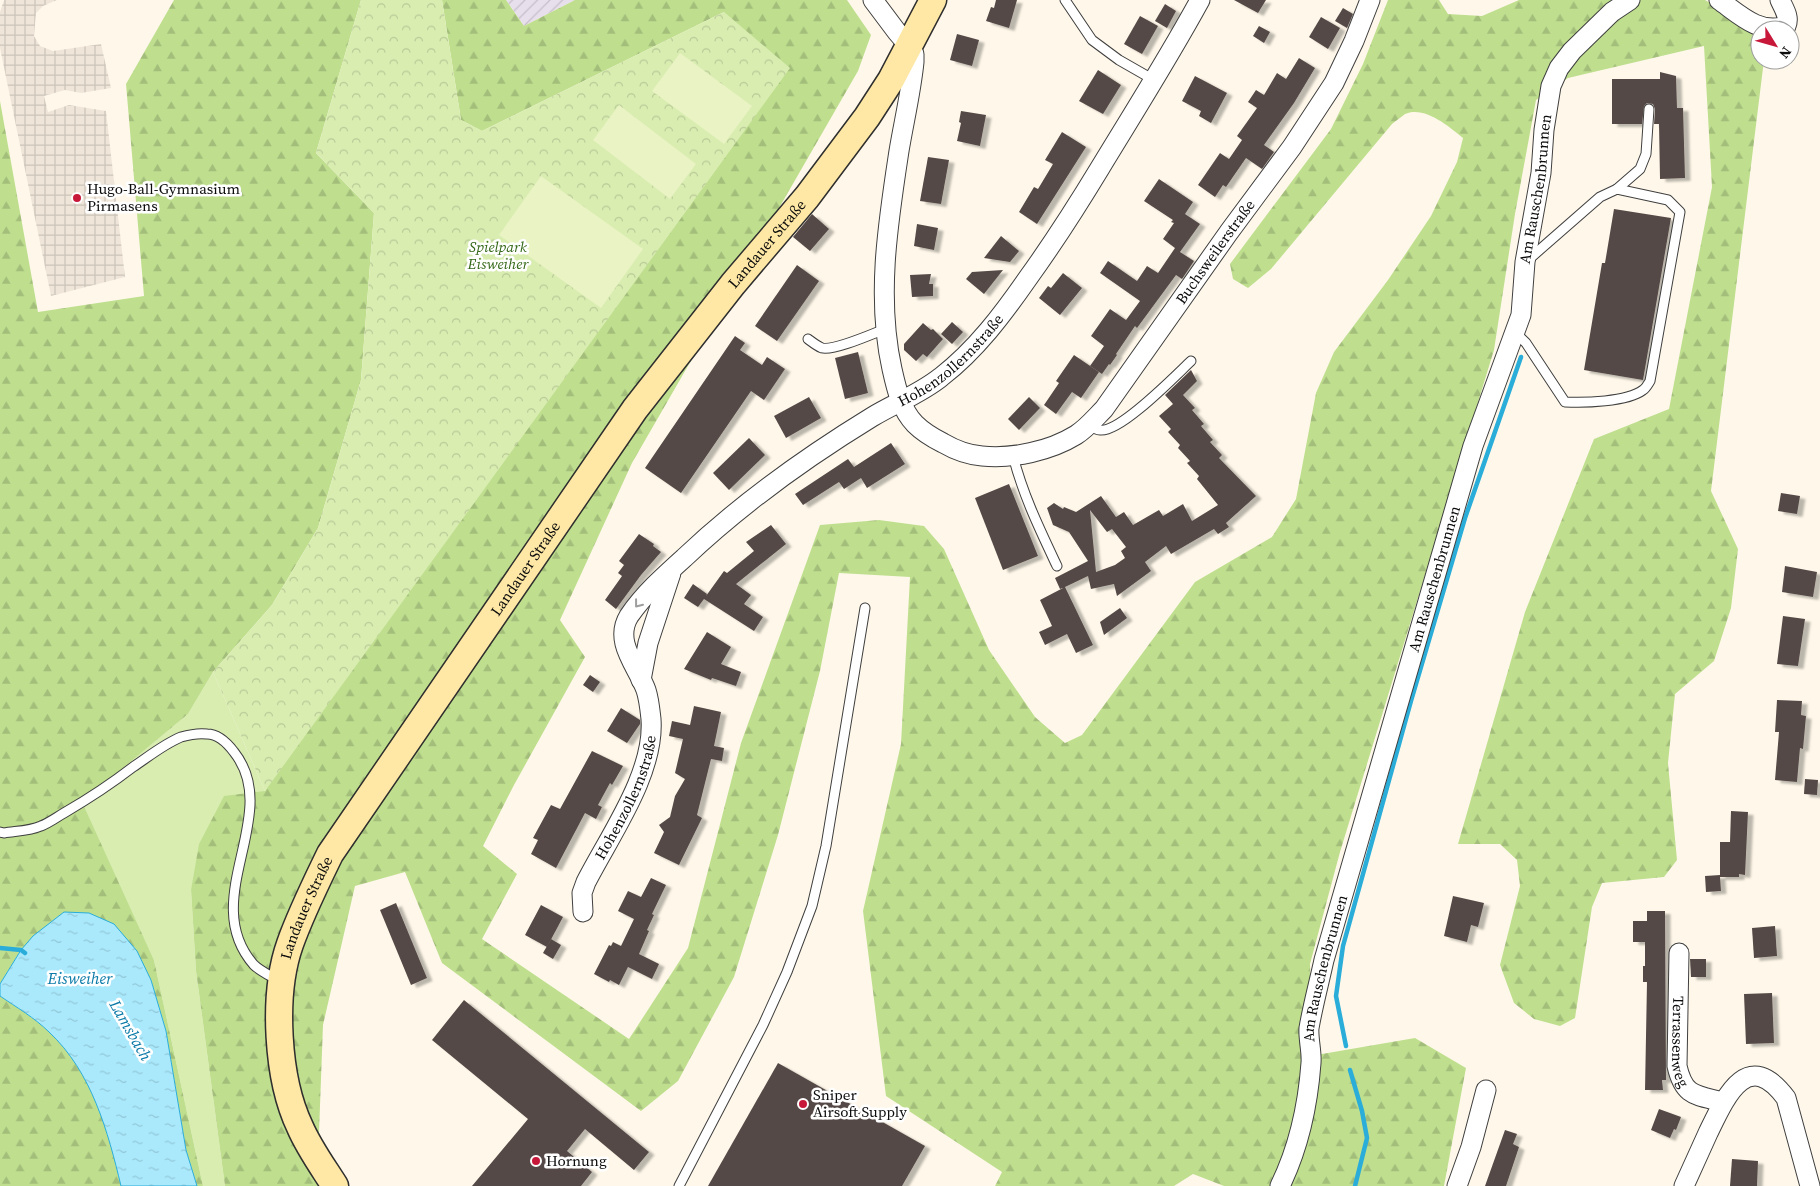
<svg xmlns="http://www.w3.org/2000/svg" width="1820" height="1186" viewBox="0 0 1820 1186" font-family="'Source Serif 4',serif">
	<style>
		.industrial { fill: url(#industrial-furrows) }
		.grass { fill: #d9edb1 }
		.forest { fill: url(#forest-firs) }
		.park { fill: url(#park-crowns) }
		.pitch { fill: #eaf3c3 }
		.plaza { fill: url(#plaza-grid) }
		.water { fill: url(#water-ripples); stroke: #2aadd9 }
		.lines { fill: none; stroke-linecap: round; stroke-linejoin: round }
		.stream { stroke: #2aadd9; stroke-width: 4.5 }
		.building { fill: #554a47; fill-rule: evenodd; filter: url(#shadow) }
		.lane-casing { stroke: #3f3f3f; stroke-width: 11 }
		.street-casing { stroke: #3f3f3f; stroke-width: 21 }
		.secondary-casing { stroke: #2e2e2e; stroke-width: 29 }
		.lane { stroke: #fff; stroke-width: 9 }
		.street { stroke: #fff; stroke-width: 19 }
		.secondary { stroke: #ffe8a5; stroke-width: 26 }
		.oneway { stroke: #9e9e9e }
		.poi-dot { fill: #c7183a; stroke: #fff; stroke-width: 2 }
		.labels { text-anchor: middle; stroke-width: 5; stroke-linejoin: round; paint-order: stroke }
		.poi-label { font-size: 15px; fill: #0c0c0c; stroke: #fff; text-anchor: start }
		.street-label { font-size: 15px; fill: #0c0c0c; stroke: #fff }
		.park-label { font-size: 15px; font-style: italic; fill: #346817; stroke: #fff }
		.water-label { font-size: 16px; font-style: italic; fill: #0b7aa8; stroke: #fff }
	</style>
	<defs>
		<pattern id="industrial-furrows" width="10" height="10" patternUnits="userSpaceOnUse" patternTransform="scale(1.25)"><rect width="10" height="10" fill="#e8dfec"/><path d="M-1 1l2-2M0 10L10 0M9 11l2-2" fill="none" stroke="#c6bec9"/></pattern>
		<pattern id="forest-firs" width="22" height="20" patternUnits="userSpaceOnUse" patternTransform="scale(1.25)"><rect width="22" height="20" fill="#bfdf8f"/><path d="M5 1l3.5 6h-7zM16 11l3.5 6h-7z" fill="#a3be7a"/></pattern>
		<pattern id="park-crowns" width="20" height="18" patternUnits="userSpaceOnUse" patternTransform="scale(1.25)"><rect width="20" height="18" fill="#d9edb1"/><path d="M2 6a3 3 0 1 1 6 0M12 15a3 3 0 1 1 6 0" fill="none" stroke="#b9ca97"/></pattern>
		<pattern id="plaza-grid" width="8" height="8" patternUnits="userSpaceOnUse" patternTransform="scale(1.25)"><rect width="8" height="8" fill="#efe6d9"/><path d="M0 4h8M4 0v8" fill="none" stroke="#ccc4b9"/></pattern>
		<pattern id="water-ripples" width="26" height="14" patternUnits="userSpaceOnUse" patternTransform="scale(1.25)"><rect width="26" height="14" fill="#aae9fc"/><path d="M2 4q2-2 4 0t4 0M15 11q2-2 4 0t4 0" fill="none" stroke="#91c7d7"/></pattern>
		<filter id="shadow"><feDropShadow dx="5.5" dy="3" stdDeviation="1" flood-color="#0004"/></filter>
	</defs>
	<rect width="100%" height="100%" fill="#fff8ea"/>
	<polygon class="industrial" points="506,0 575,0 524,26"/>
	<polygon class="grass" points="213,672 265,791 191,890 196,971 225,1186 203,1186 154,960 81,802 188,714"/>
	<g class="forest">
		<polygon points="174,0 361,0 316,153 374,213 361,380 318,528 272,605 213,672 188,714 82,802 154,960 203,1186 197,1186 186,1150 166,1031 151,980 21,950 0,984 0,101 38,312 144,296 126,84"/>
		<path d="M442,0H506L524,26L575,0H847L871,35L858,71L632,463L560,620L585,657L514,785L483,846L517,874L482,939L629,1039L688,948L741,743L820,525L879,520L924,526L944,549L989,650L1035,717L1065,743L1082,735L1195,582L1272,537L1296,499L1316,393L1334,352L1388,280L1431,216L1457,162L1463,138C1450,127 1424,105 1405,114C1401,117 1396,121 1392,124L1271,269L1248,288L1233,279L1230,264L1331,129L1363,64L1388,0H1439L1448,14L1482,16L1519,0H1705L1760,31V60H1764L1711,491L1738,549L1731,608L1714,661L1675,694L1668,763L1677,860L1664,877L1602,883L1592,907L1575,1018L1560,1026L1534,1019L1514,1003L1500,965L1520,886L1517,860L1500,844H1458L1525,612L1594,439L1669,409L1712,187L1704,46L1568,78L1536,100L1515,214L1494,350L1340,852L1310,964L1311,1002L1308,1047L1291,1139L1275,1186H1224L1193,1174L1174,1186H995L1002,1172L886,1096L863,911L901,744L910,577L839,573L820,671L778,835L734,977L678,1081L641,1111L442,963L405,872L355,886L323,1025L319,1133L342,1186H225L196,971L191,890L199,844L224,796L265,791L724,12L482,131L461,120Z"/>
		<path d="M0,996C16,1007 35,1018 49,1032C92,1071 109,1132 121,1186H0Z"/>
		<polygon points="1415,1038 1466,1068 1444,1186 1285,1186 1316,1055"/>
	</g>
	<polygon class="park" points="361,0 442,0 461,120 482,131 724,12 790,68 265,791 213,672 272,605 318,528 361,380 374,213 316,153"/>
	<g class="pitch">
		<polygon points="680,53 752,106 724,144 652,91"/>
		<polygon points="619,105 696,164 670,199 593,140"/>
		<polygon points="541,176 643,249 601,308 499,235"/>
	</g>
	<polygon class="plaza" points="4,0 57,0 43,6 36,13 34,36 40,46 53,51 101,44 111,88 81,93 65,90 44,96 48,112 69,105 106,111 125,277 51,296 0,48 0,12"/>
	<path class="water" d="M64,912L89,913L114,924L137,951L151,980L166,1031L186,1150L197,1186H121C108,1132 92,1072 49,1032C35,1018 16,1007 0,996V984L21,950L33,936Z"/>
	<g class="lines">
		<g class="stream">
			<polyline points="0,948 21,950 25,953"/>
			<polyline points="1346,1046 1336,996 1343,946 1411,701 1465,518 1521,357"/>
			<polyline points="1350,1070 1362,1111 1367,1138 1355,1186"/>
		</g>
	</g>
	<g class="building">
		<polygon points="996,0 1017,0 1009,28 986,21 991,7 994,8"/>
		<polygon points="1234,0 1266,0 1258,13"/>
		<polygon points="1165,4 1176,11 1167,28 1155,21"/>
		<polygon points="1343,8 1353,14 1347,28 1335,21"/>
		<polygon points="1140,16 1158,26 1142,54 1124,44"/>
		<polygon points="1321,17 1340,28 1328,49 1309,37"/>
		<polygon points="1259,26 1270,32 1264,43 1253,36"/>
		<polygon points="957,34 979,40 972,66 950,60"/>
		<polygon points="1299,58 1315,68 1294,103 1264,145 1274,152 1262,169 1246,158 1226,187 1223,185 1215,197 1198,185 1220,153 1229,159 1242,140 1237,136 1257,108 1248,102 1256,90 1264,95 1277,73 1286,79"/>
		<polygon points="1098,70 1121,85 1103,114 1079,101"/>
		<polygon points="1660,72 1676,76 1677,108 1683,108 1685,178 1660,179 1659,124 1654,124 1655,109 1653,104 1647,103 1644,106 1642,124 1612,124 1612,79 1660,79"/>
		<polygon points="1195,76 1227,93 1211,123 1199,116 1201,111 1182,101"/>
		<polygon points="961,111 986,115 980,146 957,141 961,123 959,122"/>
		<polygon points="1062,132 1086,147 1037,224 1019,212 1034,187 1038,189 1053,164 1045,160"/>
		<polygon points="928,157 949,160 941,204 920,201"/>
		<polygon points="1159,179 1193,202 1185,214 1200,224 1180,252 1194,261 1182,279 1176,275 1137,328 1135,326 1116,354 1117,355 1110,365 1109,364 1102,374 1090,366 1104,346 1091,336 1110,309 1126,320 1140,301 1100,273 1108,261 1137,281 1147,266 1158,273 1175,248 1163,239 1174,223 1171,222 1173,220 1144,201"/>
		<polygon points="1614,209 1671,218 1643,380 1584,370 1602,263 1605,263"/>
		<polygon points="812,214 829,229 810,251 793,237"/>
		<polygon points="917,224 938,228 934,250 914,246"/>
		<polygon points="1001,236 1019,251 1010,262 984,258"/>
		<polygon points="797,265 819,281 777,341 755,326"/>
		<polygon points="1003,270 984,294 966,279 972,272"/>
		<polygon points="1063,273 1082,288 1060,315 1039,298 1048,286 1051,288"/>
		<polygon points="931,274 929,284 933,284 933,296 912,297 910,275"/>
		<polygon points="952,322 963,332 952,344 941,334"/>
		<polygon points="923,323 931,330 933,329 943,339 927,357 923,354 916,361 904,350 904,344"/>
		<polygon points="735,336 745,343 740,350 762,365 767,357 785,369 764,400 751,391 681,493 645,468"/>
		<polygon points="858,352 868,393 845,399 835,358"/>
		<polygon points="1074,355 1099,372 1081,398 1072,392 1056,414 1044,405 1059,383 1056,381"/>
		<path d="M1191,370L1197,381L1183,395L1195,408L1192,410L1204,424L1201,426L1213,440L1210,442L1222,455L1219,458L1256,496L1226,523L1229,527L1218,534L1214,529L1171,554L1166,546L1145,562L1151,571L1117,596L1114,584L1091,589L1088,576L1065,587L1093,645L1076,653L1067,634L1045,645L1039,632L1052,626L1040,600L1063,588L1060,589L1055,578L1088,561L1069,532L1053,525L1047,508L1054,503L1063,509L1064,507L1076,512L1101,496L1116,517L1124,512L1133,525L1159,510L1163,516L1183,504L1192,521L1218,505L1197,479L1199,476L1187,463L1190,461L1178,448L1180,445L1168,432L1171,429L1159,416L1173,404L1165,395ZM1090,510L1107,532L1112,529L1126,547L1121,551L1125,558L1115,565L1096,572Z"/>
		<polygon points="809,397 821,418 786,438 774,416"/>
		<polygon points="1029,397 1040,408 1019,430 1008,419"/>
		<polygon points="749,438 765,455 729,490 713,473"/>
		<polygon points="891,443 905,464 867,488 861,478 844,489 839,482 803,505 795,494 848,459 854,467"/>
		<polygon points="1009,484 1038,556 1003,570 975,498"/>
		<polygon points="1781,493 1800,496 1797,514 1778,511"/>
		<polygon points="771,525 786,544 736,584 751,595 744,604 763,617 754,631 704,599 698,607 684,598 693,584 707,594 706,596 724,571 727,573 754,551 746,542"/>
		<polygon points="639,534 654,544 653,546 661,552 641,575 616,609 605,600 622,576 618,573 624,565 619,561"/>
		<polygon points="1785,566 1817,572 1813,597 1782,592"/>
		<polygon points="1120,608 1127,618 1104,635 1100,622"/>
		<polygon points="1783,616 1805,619 1798,666 1777,664"/>
		<polygon points="707,632 731,647 721,664 741,672 736,686 712,678 711,680 684,669"/>
		<polygon points="590,675 600,682 593,692 583,685"/>
		<polygon points="1777,700 1802,701 1801,715 1806,716 1803,749 1800,748 1797,782 1775,780 1779,732 1775,732"/>
		<polygon points="694,706 721,712 714,746 724,748 722,761 711,759 697,815 702,818 679,865 654,853 664,832 659,825 670,817 675,796 685,779 675,773 683,739 669,736 672,721 690,725"/>
		<polygon points="621,708 640,720 640,724 627,743 607,731"/>
		<polygon points="592,751 623,766 612,785 610,783 598,805 602,807 596,819 585,813 556,868 531,854 538,840 533,838 551,805 560,809"/>
		<polygon points="1805,779 1818,780 1817,795 1804,794"/>
		<polygon points="1731,811 1748,812 1745,875 1739,874 1739,877 1720,877 1721,891 1706,892 1705,876 1720,875 1720,842 1730,842"/>
		<polygon points="651,878 666,885 652,914 654,915 647,930 649,931 639,954 659,964 652,979 628,967 619,985 610,980 609,982 594,974 609,945 611,946 613,942 621,946 634,919 618,911 628,891 641,897"/>
		<polygon points="1453,896 1484,903 1478,927 1471,925 1467,942 1444,936"/>
		<polygon points="396,903 427,978 411,985 380,910"/>
		<polygon points="541,905 563,917 547,947 525,935"/>
		<polygon points="1647,911 1665,911 1666,1080 1662,1080 1663,1090 1645,1090 1647,982 1643,982 1643,966 1645,966 1645,942 1633,942 1633,921 1647,921"/>
		<polygon points="1775,926 1777,956 1754,958 1752,928"/>
		<polygon points="551,939 561,945 553,959 543,953"/>
		<polygon points="1690,959 1706,959 1706,977 1691,977"/>
		<polygon points="1772,993 1774,1043 1746,1044 1744,994"/>
		<polygon points="464,1000 649,1152 634,1170 585,1129 567,1151 592,1172 581,1186 472,1186 528,1119 432,1040"/>
		<polygon points="778,1063 925,1146 902,1186 708,1186"/>
		<polygon points="1659,1109 1681,1117 1676,1130 1674,1129 1670,1138 1651,1130"/>
		<polygon points="1505,1130 1517,1134 1513,1144 1519,1147 1506,1186 1485,1186"/>
		<polygon points="1732,1159 1758,1161 1757,1186 1730,1186"/>
	</g>
	<g class="lines">
		<g class="lane-casing">
			<g id="lane">
				<polyline points="1065,0 1092,40 1119,60 1154,80"/>
				<polyline points="1617,189 1640,169 1646,154 1649,109"/>
				<path d="M1515,332L1526,343L1565,402C1584,403 1627,402 1643,390C1646,388 1648,384 1650,381L1680,212L1668,200L1617,189L1600,197L1528,260"/>
				<path d="M808,339C812,342 817,346 822,348C834,351 872,334 885,329"/>
				<path d="M1090,424C1093,427 1095,430 1100,430C1120,433 1175,376 1191,361"/>
				<path d="M1013,456C1023,495 1040,530 1057,566"/>
				<path d="M0,832L4,833C16,831 30,831 41,826C49,823 57,817 64,813C88,799 111,784 133,767C148,757 164,744 181,737C188,735 200,733 207,734C218,734 228,744 234,752C284,815 196,899 254,965C260,971 271,976 279,981"/>
				<polyline points="679,1186 763,1025 787,972 812,906 826,846 865,608"/>
			</g>
		</g>
		<g class="street-casing">
			<g id="street">
				<path id="s1" d="M873,0L897,32L909,46L914,54V62C911,92 904,121 899,151C888,223 876,297 892,369C896,387 901,410 915,424C923,432 933,438 943,443C955,450 969,455 982,456C1013,459 1050,451 1076,435C1087,428 1095,418 1104,409L1229,232L1292,147L1334,83L1354,41L1370,0"/>
				<path d="M1719,0C1739,14 1759,35 1786,26C1790,17 1784,9 1780,0"/>
				<polyline points="641,680 648,643 671,573"/>
				<path id="s2" d="M583,912L582,893L586,882C610,835 655,773 651,719C650,710 649,699 646,690C638,667 613,642 629,616C644,594 664,576 684,558C741,504 805,458 872,417C895,403 920,394 941,377C976,350 1003,314 1028,278C1054,242 1077,206 1100,168C1134,112 1169,57 1200,0"/>
				<path id="s3" d="M1679,953L1677,1066C1684,1097 1696,1095 1723,1102"/>
				<path id="s4" d="M1280,1186C1298,1149 1308,1104 1311,1063C1312,1052 1308,1038 1309,1028C1313,1005 1319,983 1324,960L1473,446L1521,315L1525,262L1541,173L1544,130L1551,86L1559,68L1572,51L1612,12L1630,0"/>
				<polyline points="1457,1186 1471,1147 1486,1090"/>
				<path d="M1684,1186C1692,1168 1700,1151 1708,1133C1725,1098 1747,1046 1786,1098L1810,1186"/>
			</g>
		</g>
		<g class="secondary-casing">
			<g id="secondary">
				<path id="s5" d="M335,1186C323,1167 309,1148 300,1127C277,1079 272,995 290,944C301,913 316,883 330,854L635,409L733,284L807,197L867,117L891,80L933,0"/>
			</g>
		</g>
		<use href="#lane" class="lane"/>
		<use href="#street" class="street"/>
		<use href="#secondary" class="secondary"/>
	</g>
	<defs><path id="oneway-chevron" d="M-2-3.5L2.5 0L-2 3.5" fill="none" stroke-width="1.6" stroke-linecap="round" stroke-linejoin="round" transform="scale(1.25)"/></defs>
	<use class="oneway" href="#oneway-chevron" transform="translate(638 604) rotate(128)"/>
	<g class="poi-dot">
		<circle cx="77" cy="198" r="5"/>
		<circle cx="803" cy="1104" r="5"/>
		<circle cx="536" cy="1161" r="5"/>
	</g>
	<g class="labels">
		<g class="poi-label">
			<text x="87" y="194">Hugo-Ball-Gymnasium<tspan x="87" dy="17">Pirmasens</tspan></text>
			<text x="813" y="1100">Sniper<tspan x="813" dy="17">Airsoft Supply</tspan></text>
			<text x="546" y="1166">Hornung</text>
		</g>
		<g class="street-label">
			<text dy="5" stroke="none"><textPath href="#s4" startOffset="1034">Am Rauschenbrunnen</textPath></text>
			<text dy="5" stroke="none"><textPath href="#s5" startOffset="1105">Landauer Straße</textPath></text>
			<text dy="5" stroke="none"><textPath href="#s1" startOffset="850">Buchsweilerstraße</textPath></text>
			<text dy="5" stroke="none"><textPath href="#s2" startOffset="731">Hohenzollernstraße</textPath></text>
			<text dy="5" stroke="none"><textPath href="#s5" startOffset="700">Landauer Straße</textPath></text>
			<text dy="5" stroke="none"><textPath href="#s4" startOffset="629">Am Rauschenbrunnen</textPath></text>
			<text dy="5" stroke="none"><textPath href="#s2" startOffset="125">Hohenzollernstraße</textPath></text>
			<text dy="5" stroke="none"><textPath href="#s5" startOffset="295">Landauer Straße</textPath></text>
			<text dy="5" stroke="none"><textPath href="#s4" startOffset="224">Am Rauschenbrunnen</textPath></text>
			<text dy="5" stroke="none"><textPath href="#s3" startOffset="89">Terrassenweg</textPath></text>
		</g>
		<g class="park-label">
			<text x="498" y="252">Spielpark<tspan x="498" dy="17">Eisweiher</tspan></text>
		</g>
		<g class="water-label">
			<text x="80" y="984">Eisweiher</text>
			<text transform="translate(131 1030) rotate(60)" y="6">Lamsbach</text>
		</g>
	</g>
	<g transform="translate(1775 45) rotate(127)"><circle r="24" fill="#ffffff" stroke="#9e9e9e"/>
	<path d="M0-4L9 19L0 12L-9 19Z" fill="#c7183a"/>
	<text y="-8" font-size="14" font-weight="bold" text-anchor="middle" fill="#0c0c0c">N</text>
	</g>
</svg>
